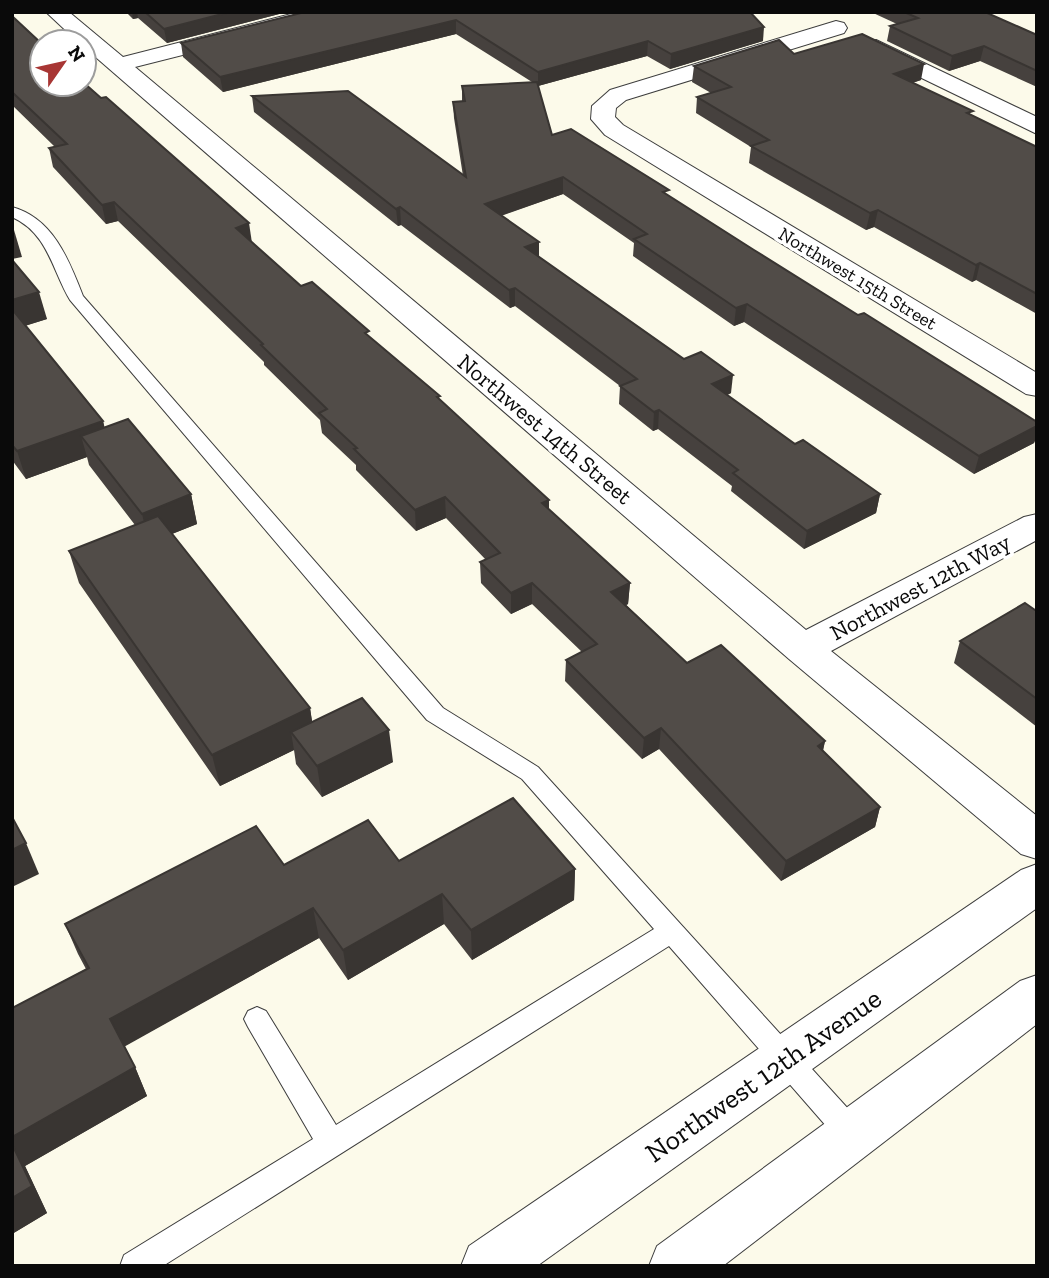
<svg xmlns="http://www.w3.org/2000/svg" width="1049" height="1278" viewBox="0 0 1049 1278" font-family="'Zilla Slab',serif">
	<style>
		.lines { fill: none; stroke-linecap: round; stroke-linejoin: round }
		.service-casing { stroke: #3d3d3d; stroke-width: 2 }
		.minor-casing { stroke: #3d3d3d; stroke-width: 2 }
		.tertiary-casing { stroke: #3d3d3d; stroke-width: 2 }
		.service { fill: #fff; fill-rule: evenodd }
		.minor { fill: #fff; fill-rule: evenodd }
		.tertiary { fill: #fff; fill-rule: evenodd }
		.wall { fill: #46413e }
		.shaded-wall { fill: #393532 }
		.building { fill: #514c48; stroke: #393532; stroke-width: 2 }
		.labels { text-anchor: middle; stroke-width: 7; stroke-linejoin: round; paint-order: stroke }
		.far-street-label { font-size: 19px; fill: #0a0a0a; stroke: #fff }
		.street-label { font-size: 23px; fill: #0a0a0a; stroke: #fff }
		.near-street-label { font-size: 28px; fill: #0a0a0a; stroke: #fff }
	</style>
	<rect width="100%" height="100%" fill="#fcfaea"/>
	<g class="lines">
		<g class="service-casing">
			<path id="service" d="M12,207C53,218 69,260 83,296L443,708L538,767L861,1123L865,1133L861,1143L851,1147L841,1143L669,946L163,1266H120L124,1255L313,1139L248,1027L244,1019L248,1011L257,1007L266,1011L336,1125L654,929L522,779L427,720L70,300C52,270 48,233 12,217Z"/>
		</g>
		<g class="minor-casing">
			<g id="minor">
				<polygon points="46,12 69,12 123,57 299,12 335,12 333,17 135,67 806,630 1024,517 1037,514 1037,540 831,651 1037,816 1037,859 1021,854 789,659 84,47 84,42 78,42"/>
				<polygon points="836,21 844,23 847,28 844,33 626,100 616,108 615,117 623,125 1037,373 1037,396 1026,394 605,135 591,119 592,106 610,90"/>
				<polygon points="876,40 1037,117 1037,134 868,52 865,47 868,42"/>
			</g>
		</g>
		<g class="tertiary-casing">
			<g id="tertiary">
				<polygon points="1037,864 1037,908 537,1266 461,1266 469,1246 1021,870"/>
				<polygon points="1037,975 1037,1024 723,1266 649,1266 657,1246 1020,981"/>
			</g>
		</g>
		<use href="#service" class="service"/>
		<use href="#minor" class="minor"/>
		<use href="#tertiary" class="tertiary"/>
	</g>
	<g class="wall">
		<polygon points="126,12 287,12 167,43 138,18 133,19"/>
		<polygon points="305,12 750,12 763,41 670,69 647,56 538,86 552,135 668,196 858,315 1037,422 1037,435 1034,443 974,474 744,322 734,326 633,256 634,243 563,194 501,216 539,257 731,393 727,395 795,444 880,494 876,513 804,549 731,491 732,486 658,429 653,431 619,404 620,386 515,306 510,308 401,225 398,226 254,112 252,96 463,176 454,118 453,102 462,101 462,86 532,82 456,34 223,92 183,57 181,43"/>
		<polygon points="871,12 985,12 1037,35 1037,87 980,61 949,71 887,41 890,26 897,24"/>
		<polygon points="12,16 252,242 301,286 370,337 549,500 549,510 630,583 628,604 626,605 687,663 825,741 823,751 880,807 875,827 781,881 659,749 642,759 565,681 566,660 582,652 532,604 511,614 481,583 480,562 486,560 446,518 416,531 356,470 356,465 322,433 320,420 264,365 264,362 118,221 106,224 53,167 49,148 55,147 12,105"/>
		<polygon points="794,54 921,80 912,83 971,116 1037,147 1037,314 976,280 972,282 874,227 866,230 749,163 751,147 696,113 697,97 711,93 692,82 694,66"/>
		<polygon points="12,260 47,319 25,326 103,421 104,427 191,494 197,524 172,534 310,708 312,722 393,762 322,797 296,764 294,750 220,786 79,583 69,551 135,525 89,465 87,457 26,479 12,460"/>
		<polygon points="1037,610 1037,727 954,663 960,641"/>
		<polygon points="399,861 575,869 574,900 472,960 444,924 348,980 319,938 124,1046 135,1067 147,1096 25,1166 47,1213 12,1234 12,1008 86,969 78,954 65,924 284,865"/>
	</g>
	<g class="shaded-wall">
		<polygon points="132,12 137,12 138,18 133,19"/>
		<polygon points="230,12 287,12 167,43 164,29"/>
		<polygon points="456,20 456,34 223,92 220,77"/>
		<polygon points="764,27 763,41 670,69 671,54"/>
		<polygon points="648,41 647,56 538,86 538,72"/>
		<polygon points="984,46 980,61 949,71 952,56"/>
		<polygon points="924,64 921,80 891,90 894,74"/>
		<polygon points="563,177 563,194 485,221 485,204"/>
		<polygon points="114,202 118,221 106,224 102,205"/>
		<polygon points="400,207 401,225 398,226 396,209"/>
		<polygon points="878,210 874,227 866,230 870,213"/>
		<polygon points="249,223 252,243 236,228"/>
		<polygon points="14,230 22,257 12,259 12,231"/>
		<polygon points="539,242 539,260 525,247"/>
		<polygon points="980,263 976,280 972,282 976,265"/>
		<polygon points="515,288 515,306 510,308 509,290"/>
		<polygon points="39,292 47,319 14,329 12,322 12,300"/>
		<polygon points="747,304 744,322 734,326 736,308"/>
		<polygon points="733,375 731,393 710,403 712,384"/>
		<polygon points="659,410 658,429 653,431 654,412"/>
		<polygon points="103,421 110,449 81,436 87,457 26,479 17,451"/>
		<polygon points="1037,426 1037,435 1034,443 974,474 979,456"/>
		<polygon points="191,494 197,524 149,543 142,514"/>
		<polygon points="880,494 876,513 804,549 807,531"/>
		<polygon points="445,497 446,518 416,531 415,510"/>
		<polygon points="549,500 549,521 542,503"/>
		<polygon points="532,583 532,604 511,614 511,593"/>
		<polygon points="630,583 628,604 610,613 611,592"/>
		<polygon points="310,708 315,740 291,732 294,750 220,786 212,755"/>
		<polygon points="661,728 659,749 642,759 644,738"/>
		<polygon points="389,730 393,762 322,797 317,766"/>
		<polygon points="825,741 820,762 818,746"/>
		<polygon points="880,807 875,827 781,881 786,861"/>
		<polygon points="26,843 39,874 12,887 12,850"/>
		<polygon points="575,869 574,900 472,960 471,930"/>
		<polygon points="442,894 444,924 348,980 343,950"/>
		<polygon points="313,908 319,938 122,1048 110,1019"/>
		<polygon points="135,1067 147,1096 25,1166 47,1213 12,1234 12,1137"/>
	</g>
	<g class="building">
		<polygon points="145,12 230,12 164,29"/>
		<polygon points="305,12 750,12 764,27 671,54 648,41 538,72 456,20 220,77 181,43"/>
		<polygon points="904,12 985,12 1037,35 1037,71 984,46 952,56 890,26 918,18"/>
		<polygon points="12,16 42,44 42,84 84,84 84,83 101,98 106,97 249,223 236,228 301,286 312,282 369,331 365,333 440,396 437,397 549,500 542,503 630,583 611,592 687,663 721,645 825,741 818,746 880,807 786,861 661,728 644,738 566,660 597,644 532,583 511,593 480,562 500,553 445,497 415,510 354,449 357,448 319,413 327,409 261,345 263,344 114,202 102,205 49,148 67,144 12,92"/>
		<polygon points="862,34 924,64 894,74 973,111 967,113 1037,147 1037,294 980,263 976,265 878,210 870,213 751,146 769,140 697,97 731,87 694,66 779,40 794,54"/>
		<polygon points="537,82 552,135 571,129 669,190 663,192 754,250 858,315 864,313 1037,422 1037,426 979,456 747,304 736,308 634,239 647,234 563,177 485,204 539,242 525,247 684,359 701,352 733,375 712,384 795,444 803,440 880,494 807,531 733,473 738,470 659,410 654,412 620,386 637,379 515,288 509,290 400,207 396,209 252,96 348,91 466,177 453,102 465,101 462,86"/>
		<polygon points="12,260 39,292 12,300"/>
		<polygon points="12,309 103,421 17,451 12,445"/>
		<polygon points="128,419 191,494 142,514 81,436"/>
		<polygon points="158,516 310,708 212,755 69,551"/>
		<polygon points="1025,603 1035,610 1037,610 1037,699 960,641"/>
		<polygon points="362,698 389,730 317,766 291,732"/>
		<polygon points="513,798 575,869 471,930 442,894 343,950 313,908 110,1019 135,1067 12,1137 12,1008 89,968 65,924 256,826 284,865 368,820 399,861"/>
		<polygon points="12,817 26,843 12,850"/>
		<polygon points="12,1144 32,1186 12,1198"/>
	</g>
	<g class="labels">
		<g class="far-street-label">
			<text transform="translate(858 278) rotate(31)" y="7">Northwest 15th Street</text>
		</g>
		<g class="street-label">
			<text transform="translate(545 429) rotate(40)" y="8">Northwest 14th Street</text>
			<text transform="translate(920 587) rotate(-28)" y="8">Northwest 12th Way</text>
		</g>
		<g class="near-street-label">
			<text transform="translate(763 1075) rotate(-35)" y="10">Northwest 12th Avenue</text>
		</g>
	</g>
	<rect width="1049" height="1278" fill="none" stroke="#0a0a0a" stroke-width="28"/>
	<g transform="translate(63 63) rotate(56)"><circle r="33" fill="#ffffff" stroke="#9d9d9d" stroke-width="2"/>
	<path d="M0-5L12 26L0 18L-12 26Z" fill="#a83634"/>
	<text y="-10" font-size="19" font-weight="bold" text-anchor="middle" fill="#0a0a0a">N</text>
	</g>
</svg>
